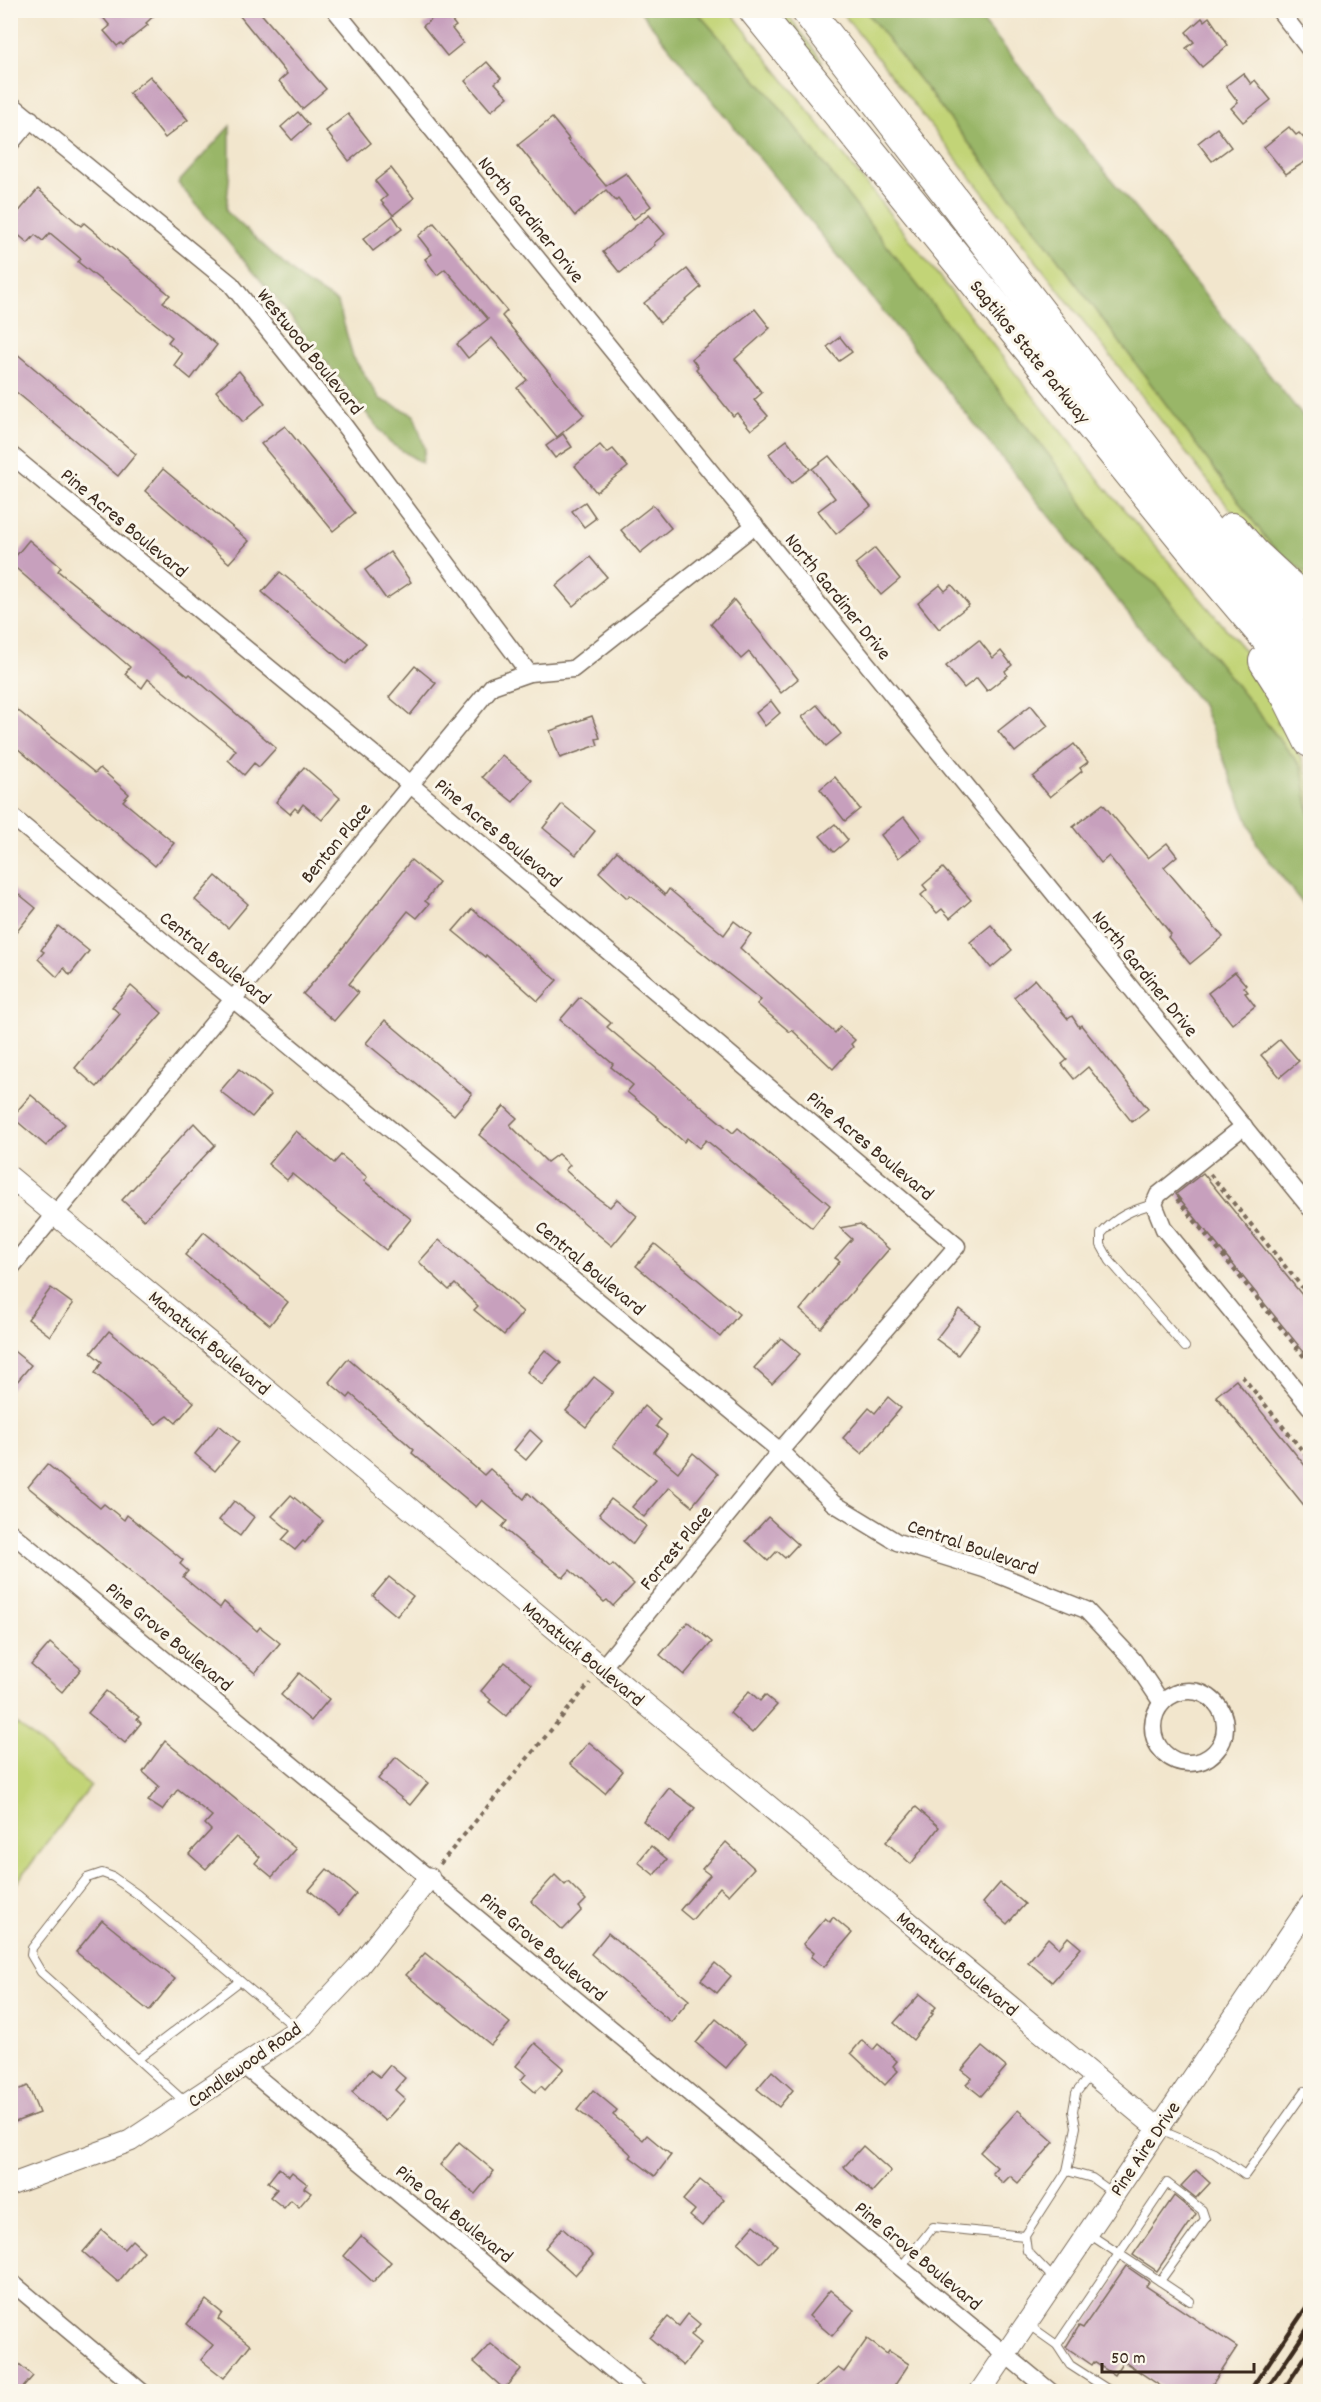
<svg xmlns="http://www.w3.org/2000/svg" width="1321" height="2402" viewBox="0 0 1321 2402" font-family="Dekko,sans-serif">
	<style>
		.green { fill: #c2d477; stroke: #7e7f4a; stroke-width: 1.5 }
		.forest { fill: #99b668; stroke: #6a7043; stroke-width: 1.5 }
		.building { fill: #c7a0bd }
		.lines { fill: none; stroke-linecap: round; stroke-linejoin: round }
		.service-casing { stroke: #7b6c5b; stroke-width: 10 }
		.minor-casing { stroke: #7b6c5b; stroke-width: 19 }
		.tertiary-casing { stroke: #7b6c5b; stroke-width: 23 }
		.motorway-casing { stroke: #7b6c5b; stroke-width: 34 }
		.path { stroke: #7b6c5b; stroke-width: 4; stroke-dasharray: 4.5 4.5; stroke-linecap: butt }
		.service { stroke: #fff; stroke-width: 8 }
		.minor { stroke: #fff; stroke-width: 16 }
		.tertiary { stroke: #fff; stroke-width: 21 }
		.motorway { stroke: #fff; stroke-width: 32 }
		.rail { stroke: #3b2a1e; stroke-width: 4.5 }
		.labels { text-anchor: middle; stroke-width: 6; stroke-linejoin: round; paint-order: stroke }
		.street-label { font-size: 20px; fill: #3b2a1e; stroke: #fbf7ec }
	</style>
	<rect width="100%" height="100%" fill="#fbf7ec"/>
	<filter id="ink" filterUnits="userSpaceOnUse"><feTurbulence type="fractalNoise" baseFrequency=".0167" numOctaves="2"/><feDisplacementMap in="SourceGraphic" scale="12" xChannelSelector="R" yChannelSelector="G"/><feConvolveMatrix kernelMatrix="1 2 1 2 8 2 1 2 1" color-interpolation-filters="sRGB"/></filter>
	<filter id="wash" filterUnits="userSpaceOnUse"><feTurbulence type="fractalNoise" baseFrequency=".008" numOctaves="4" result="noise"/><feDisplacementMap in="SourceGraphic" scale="24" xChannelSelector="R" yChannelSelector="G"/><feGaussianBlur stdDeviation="1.35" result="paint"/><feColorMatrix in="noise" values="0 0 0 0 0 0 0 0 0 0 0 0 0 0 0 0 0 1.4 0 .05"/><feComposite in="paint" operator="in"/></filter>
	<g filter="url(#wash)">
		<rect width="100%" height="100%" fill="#f2e6cd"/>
		<g class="green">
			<path d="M696,11H730L1104,486L1252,659L1283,716L1277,722C1307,765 1310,767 1310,820L1302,768L1156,584L1115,554L1058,467L771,96Z"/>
			<polygon points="767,11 785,11 822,61 813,67"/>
			<polygon points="841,11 866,11 1034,227 1271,545 1310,576 1310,589 1262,550"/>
			<polygon points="11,1719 91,1786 11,1890"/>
		</g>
		<g class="forest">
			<polygon points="640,11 696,11 771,96 1058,467 1115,554 1156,584 1302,768 1310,820 1310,913 1258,846 1202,705"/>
			<polygon points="866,11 975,11 1310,425 1310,576 1271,545 1034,227"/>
			<polygon points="230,126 230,170 226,211 301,280 338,303 353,357 380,399 414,415 425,449 422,463 390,443 279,302 178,183"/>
		</g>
		<g id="blocks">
			<g class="building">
				<polygon points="97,10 160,10 146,23 148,25 123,45 121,43 117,46 104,31 110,26"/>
				<polygon points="235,10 258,10 326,89 302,109 279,81 287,74"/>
				<polygon points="443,10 456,26 452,29 463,43 447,56 423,26"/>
				<polygon points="1209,17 1228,45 1202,67 1186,48 1194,42 1186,32 1202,18 1204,21"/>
				<polygon points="487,62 501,78 495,83 508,97 491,111 465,81"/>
				<polygon points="1243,73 1251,84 1255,80 1271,100 1243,122 1231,108 1238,102 1226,86"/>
				<polygon points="150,76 188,120 165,138 129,93"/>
				<polygon points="298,112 309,125 292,140 281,127"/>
				<polygon points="348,114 371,143 349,161 326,131"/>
				<polygon points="552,118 569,139 567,140 606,186 626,173 651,206 634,219 618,199 616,201 606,190 575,216 518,145"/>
				<polygon points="1289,127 1296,135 1299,133 1311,146 1311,158 1286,174 1264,147"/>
				<polygon points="1217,128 1231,147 1212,161 1198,143"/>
				<polygon points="391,168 414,198 393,215 381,201 387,196 375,181"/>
				<polygon points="38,189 81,226 84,223 170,295 163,302 217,345 191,379 174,365 182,354 168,342 172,337 78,262 81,259 50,233 43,241 35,235 28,243 10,228 10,222"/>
				<polygon points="649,215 665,234 654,243 655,245 620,273 603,252"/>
				<polygon points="393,216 402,229 373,251 363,239"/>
				<polygon points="434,223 507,311 502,316 584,415 557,437 517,388 527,380 492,338 468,358 457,344 488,319 445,269 437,275 425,259 432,254 418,236"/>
				<polygon points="687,269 701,287 660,323 644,303"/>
				<polygon points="755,309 770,328 735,359 762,393 754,400 768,416 751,430 737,413 733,416 696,369 698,367 692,359"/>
				<polygon points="840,337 852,352 839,361 827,347"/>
				<polygon points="10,348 136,454 118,476 10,387"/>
				<polygon points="239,371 265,403 243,422 216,391"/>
				<polygon points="285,426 355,513 333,531 261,444"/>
				<polygon points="563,434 572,447 555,458 546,446"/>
				<polygon points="787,440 810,469 792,483 769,454"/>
				<polygon points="600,445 607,453 613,449 628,467 596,492 575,466"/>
				<polygon points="829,456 871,506 836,534 818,511 835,498 812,469"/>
				<polygon points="163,469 249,541 229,563 145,491"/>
				<polygon points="585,502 596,518 584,527 572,511"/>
				<polygon points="653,505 671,528 640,553 621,530"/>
				<polygon points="29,540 61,567 58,571 188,676 190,674 276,748 259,767 254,763 244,775 228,760 236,750 148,679 142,688 125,674 130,667 10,563"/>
				<polygon points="875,548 900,579 881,595 855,564"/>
				<polygon points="390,552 411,582 386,599 365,570"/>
				<polygon points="590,557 607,577 573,606 556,586"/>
				<polygon points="280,572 366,643 346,664 262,592"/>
				<polygon points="940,585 945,591 952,585 969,605 939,629 918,603"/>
				<polygon points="734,600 798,679 781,693 749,652 741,659 711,624"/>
				<polygon points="979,640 993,658 1001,651 1012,665 1005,671 1007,675 987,691 977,678 964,688 946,666"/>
				<polygon points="415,666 436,683 410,715 389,697"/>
				<polygon points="771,701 780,713 765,726 756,713"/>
				<polygon points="10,704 95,773 100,768 129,794 123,801 174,843 155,866 10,742"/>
				<polygon points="817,705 841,734 826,746 802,717"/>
				<polygon points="1031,705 1048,726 1015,752 998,731"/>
				<polygon points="592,716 600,738 596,739 598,745 560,758 550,731"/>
				<polygon points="1074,744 1088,762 1080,768 1082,771 1050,797 1033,777"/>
				<polygon points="502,755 532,780 513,802 482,777"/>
				<polygon points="304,767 340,798 322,820 303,804 298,811 295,808 290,814 276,802"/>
				<polygon points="835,777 860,809 845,821 820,789"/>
				<polygon points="562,804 595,831 576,855 543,828"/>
				<polygon points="1103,804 1148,858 1167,843 1177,856 1164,867 1223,937 1190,964 1168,937 1171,934 1109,856 1101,863 1073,827"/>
				<polygon points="904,817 922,840 898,858 881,835"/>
				<polygon points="835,824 848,840 834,852 820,836"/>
				<polygon points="617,851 665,895 669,889 724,935 734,921 751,934 740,948 835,1033 840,1027 855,1040 851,1044 853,1047 833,1069 792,1030 790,1032 757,1004 761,1000 630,895 627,898 599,872"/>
				<polygon points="411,860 439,883 425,901 429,904 417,918 408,911 349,984 358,993 334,1021 303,994 341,950"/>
				<polygon points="943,868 971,900 950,918 942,909 937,913 921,895 927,890 923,885"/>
				<polygon points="216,876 248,904 228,928 195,900"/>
				<polygon points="10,887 36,908 10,940"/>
				<polygon points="472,909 557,980 538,1001 486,955 485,957 453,931"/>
				<polygon points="991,925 1012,950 991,968 970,942"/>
				<polygon points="58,926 89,951 70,975 64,968 57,977 38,959 44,952 41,950"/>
				<polygon points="1235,972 1246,985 1244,987 1248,992 1245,993 1255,1006 1232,1024 1208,993"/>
				<polygon points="1035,979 1068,1019 1072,1016 1079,1027 1081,1025 1148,1109 1132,1122 1088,1067 1074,1079 1062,1064 1067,1060 1014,997"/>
				<polygon points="131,986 162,1013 97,1087 75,1068 120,1014 112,1007"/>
				<polygon points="580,997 611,1023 607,1027 733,1133 738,1128 830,1205 812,1228 706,1140 699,1148 687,1138 684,1142 658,1119 659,1118 627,1092 633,1085 611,1067 613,1064 560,1020"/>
				<polygon points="385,1020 472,1094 454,1115 366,1043"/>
				<polygon points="1280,1039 1299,1061 1280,1077 1261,1055"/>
				<polygon points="239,1069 271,1095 252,1117 220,1091"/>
				<polygon points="31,1095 65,1124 46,1146 12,1117"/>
				<polygon points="504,1106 517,1118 510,1125 547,1162 558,1154 570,1165 565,1170 596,1197 610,1207 617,1199 637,1216 612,1246 479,1135"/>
				<polygon points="194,1123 215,1145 144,1220 122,1200"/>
				<polygon points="296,1131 334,1163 341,1155 367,1177 364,1181 411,1219 386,1250 292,1174 287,1180 268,1164"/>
				<polygon points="1203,1173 1311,1306 1311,1361 1176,1194"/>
				<polygon points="860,1224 889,1249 821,1328 800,1310 840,1261 835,1258 852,1239 840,1228"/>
				<polygon points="204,1232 288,1302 270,1325 185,1255"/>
				<polygon points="439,1240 523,1312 504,1335 474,1310 478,1306 455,1284 449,1290 419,1262"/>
				<polygon points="655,1244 739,1314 720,1337 636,1266"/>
				<polygon points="51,1288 73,1304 50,1336 28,1319"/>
				<polygon points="959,1309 980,1325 958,1355 936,1339"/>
				<polygon points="109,1331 194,1402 176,1423 168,1416 156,1424 95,1373 102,1362 91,1353"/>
				<polygon points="781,1338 800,1354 772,1384 754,1368"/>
				<polygon points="10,1348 31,1365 10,1390"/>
				<polygon points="545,1350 561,1363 542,1385 527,1372"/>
				<polygon points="348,1359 484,1475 490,1469 524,1499 528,1493 610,1567 613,1564 634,1584 613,1606 607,1600 604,1602 570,1570 563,1578 502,1527 507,1521 482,1500 476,1507 412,1453 414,1450 351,1394 348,1398 329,1382"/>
				<polygon points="594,1377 613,1392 586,1427 566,1411"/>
				<polygon points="1236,1380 1311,1473 1311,1514 1216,1396"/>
				<polygon points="888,1397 901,1408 862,1454 843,1438 869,1408 875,1413"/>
				<polygon points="644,1406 660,1420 656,1426 667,1435 654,1452 678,1472 693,1453 718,1474 692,1506 669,1487 644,1517 632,1507 656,1480 613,1446"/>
				<polygon points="219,1425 239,1442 215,1471 195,1454"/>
				<polygon points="530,1430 542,1441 526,1460 514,1450"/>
				<polygon points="47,1464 100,1508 104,1504 124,1520 127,1515 159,1540 183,1560 180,1564 188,1571 183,1577 220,1608 224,1602 257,1631 260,1627 280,1643 255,1673 28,1487"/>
				<polygon points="291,1495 323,1521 305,1543 303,1541 295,1550 282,1540 290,1531 272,1516"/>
				<polygon points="611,1499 646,1526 633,1544 599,1514"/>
				<polygon points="234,1501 254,1517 240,1536 219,1520"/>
				<polygon points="768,1517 798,1544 785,1558 777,1551 768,1561 746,1541"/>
				<polygon points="389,1577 413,1596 397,1616 373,1596"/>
				<polygon points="688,1622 712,1642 684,1675 660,1655"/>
				<polygon points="50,1643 81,1669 62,1692 31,1665"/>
				<polygon points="505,1662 532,1684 506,1716 489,1702 491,1700 481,1691"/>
				<polygon points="299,1673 329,1699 311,1721 281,1695"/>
				<polygon points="106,1691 139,1717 137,1719 141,1723 125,1743 88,1713"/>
				<polygon points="749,1691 760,1701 765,1695 777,1705 752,1733 730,1713"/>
				<polygon points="165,1741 296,1849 272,1877 255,1863 260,1857 236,1837 206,1869 189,1854 211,1830 205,1824 212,1816 178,1789 162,1810 148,1801 159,1786 143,1772"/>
				<polygon points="589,1742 623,1771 605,1793 570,1764"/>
				<polygon points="396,1757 428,1783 410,1805 378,1779"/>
				<polygon points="669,1788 695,1808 668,1842 643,1821"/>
				<polygon points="916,1807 939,1827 911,1864 886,1842"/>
				<polygon points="726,1842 754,1868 729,1895 720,1887 692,1920 680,1910 710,1875 702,1869"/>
				<polygon points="651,1846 667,1859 654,1875 638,1862"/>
				<polygon points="327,1869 356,1894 339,1915 309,1890"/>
				<polygon points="555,1875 565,1885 568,1882 586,1900 579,1907 582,1910 563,1930 531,1901"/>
				<polygon points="1000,1883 1025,1904 1007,1924 983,1903"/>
				<polygon points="833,1917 852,1933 824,1967 811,1957 814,1953 803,1944 825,1918 830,1922"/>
				<polygon points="102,1920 175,1979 149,2011 76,1952"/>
				<polygon points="608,1933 689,2000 671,2022 591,1954"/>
				<polygon points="1068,1937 1081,1948 1052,1982 1028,1962 1048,1938 1059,1948"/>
				<polygon points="425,1953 510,2023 491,2045 406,1975"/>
				<polygon points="715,1963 731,1976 717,1993 701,1980"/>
				<polygon points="920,1994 936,2007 931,2013 933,2014 913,2040 894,2023"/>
				<polygon points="716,2019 746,2044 726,2068 696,2043"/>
				<polygon points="862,2040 873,2050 878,2044 897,2061 893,2066 898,2071 885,2085 851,2053"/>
				<polygon points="535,2043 564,2068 545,2090 541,2086 535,2092 521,2080 526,2074 516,2066"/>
				<polygon points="982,2047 1006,2067 981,2096 966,2084 972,2078 962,2070"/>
				<polygon points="390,2065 405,2078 395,2090 405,2099 385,2121 352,2092 371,2070 380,2077"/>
				<polygon points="772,2071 793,2090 779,2107 757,2089"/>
				<polygon points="28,2086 39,2113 10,2124 10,2093"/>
				<polygon points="593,2090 617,2110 613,2115 643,2140 647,2135 671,2155 655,2176 630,2157 632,2155 602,2128 577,2110"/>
				<polygon points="1018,2110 1054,2142 1018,2183 1010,2176 1003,2183 992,2173 997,2167 980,2152"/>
				<polygon points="459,2142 494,2171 475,2194 440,2165"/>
				<polygon points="863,2146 891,2171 872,2192 844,2167"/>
				<polygon points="279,2168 289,2176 292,2172 307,2184 304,2188 311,2193 299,2207 291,2200 284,2208 270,2197 277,2189 268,2182"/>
				<polygon points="1196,2170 1210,2183 1196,2198 1181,2186"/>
				<polygon points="700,2180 724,2199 702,2226 690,2216 695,2210 683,2200"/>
				<polygon points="1174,2196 1196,2214 1157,2271 1133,2255"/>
				<polygon points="754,2225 777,2245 761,2263 738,2243"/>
				<polygon points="562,2228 593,2255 575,2275 545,2248"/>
				<polygon points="102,2230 124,2249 132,2240 144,2251 118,2282 83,2252"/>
				<polygon points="361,2236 391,2262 373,2282 344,2256"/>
				<polygon points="1126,2266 1149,2282 1146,2286 1237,2347 1208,2391 1168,2391 1123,2361 1114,2375 1094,2362 1092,2365 1066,2347 1079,2326 1083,2328"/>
				<polygon points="830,2290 854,2310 832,2336 809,2316"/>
				<polygon points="206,2300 222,2313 218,2319 250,2345 224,2378 201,2360 213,2345 187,2324"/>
				<polygon points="688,2314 700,2324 691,2335 701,2343 683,2366 650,2338 668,2317 679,2326"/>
				<polygon points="867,2339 887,2354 889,2351 909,2364 891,2391 811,2391 838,2368 844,2372"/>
				<polygon points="491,2344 521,2369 504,2389 474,2362"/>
				<polygon points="10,2356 33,2376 20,2391 10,2391"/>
			</g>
		</g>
	</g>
	<g filter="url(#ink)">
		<use href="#blocks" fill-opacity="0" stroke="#7b6c5b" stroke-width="1.5"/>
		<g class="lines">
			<g class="service-casing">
				<g id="service">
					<path d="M1154,1204C1131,1210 1117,1216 1101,1234V1245L1110,1261L1185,1347"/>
					<polyline points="138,2059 240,1981"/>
					<polyline points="186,2103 41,1972 31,1955 32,1948 87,1878 102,1873 113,1877 137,1894 297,2029"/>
					<polyline points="1160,2130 1214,2153 1245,2175 1305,2091 1310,2095"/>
					<polyline points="1067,2171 1092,2178 1113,2193"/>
					<polyline points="1089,2234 1190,2301"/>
					<polyline points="901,2267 933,2227 1025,2236"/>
					<polyline points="1054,2279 1027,2251 1025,2236 1067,2171 1076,2127 1073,2111 1076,2093 1091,2074"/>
					<polyline points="1026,2323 1057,2345 1167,2183 1202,2210 1205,2219 1160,2281"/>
					<polyline points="1057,2345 1070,2365 1112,2392"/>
				</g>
			</g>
			<g class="minor-casing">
				<g id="minor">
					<polyline points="335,10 1310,1208"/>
					<polyline points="1279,10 1310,50"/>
					<polyline points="10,103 231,284 343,424 529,673"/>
					<polyline points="10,144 31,119"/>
					<polyline points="10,454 411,785 957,1246 780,1451 602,1668"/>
					<polyline points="10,815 780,1451 833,1503 897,1542 984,1569 1086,1610 1134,1661 1162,1703"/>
					<polyline points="1244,1126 1158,1195 1154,1204 1164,1229 1310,1407"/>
					<polyline points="10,1269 492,686 529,673 573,669 755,525"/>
					<polyline points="10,1532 1051,2392"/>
					<circle cx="1189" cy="1727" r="36"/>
					<polyline points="245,2067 639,2392"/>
					<polyline points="10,2281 142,2392"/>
				</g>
			</g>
			<g class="tertiary-casing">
				<g id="tertiary">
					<polyline points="10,1177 1157,2128"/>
					<polyline points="10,2185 130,2141 303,2026 358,1967 429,1878"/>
					<polyline points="980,2392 1310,1905"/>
				</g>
			</g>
			<g class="motorway-casing">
				<g id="motorway">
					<polyline points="755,10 1204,564 1310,689"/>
					<polyline points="807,10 1225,553 1310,653"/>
					<polyline points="1232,529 1254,554 1310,606"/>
					<polyline points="1265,661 1288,697 1310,741"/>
				</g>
			</g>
			<g class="path">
				<polyline points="1210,1174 1310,1297"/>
				<polyline points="1177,1199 1310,1364"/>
				<polyline points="1242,1376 1310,1460"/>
				<polyline points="440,1864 590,1683"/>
			</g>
			<use href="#service" class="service"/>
			<use href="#minor" class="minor"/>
			<use href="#tertiary" class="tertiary"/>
			<use href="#motorway" class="motorway"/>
			<g class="rail">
				<polyline points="1249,2392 1310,2302"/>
				<polyline points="1265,2392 1310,2325"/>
				<polyline points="1282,2392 1310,2350"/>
			</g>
		</g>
	</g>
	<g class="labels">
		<g class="street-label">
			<text transform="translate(532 219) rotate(51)" y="7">North Gardiner Drive</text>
			<text transform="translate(311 351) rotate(51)" y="7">Westwood Boulevard</text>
			<text transform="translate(1031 351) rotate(51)" y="7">Sagtikos State Parkway</text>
			<text transform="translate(125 522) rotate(40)" y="7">Pine Acres Boulevard</text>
			<text transform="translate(839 596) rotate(51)" y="7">North Gardiner Drive</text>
			<text transform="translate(499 832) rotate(40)" y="7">Pine Acres Boulevard</text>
			<text transform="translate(335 842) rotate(-50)" y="7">Benton Place</text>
			<text transform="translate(216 957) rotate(39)" y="7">Central Boulevard</text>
			<text transform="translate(1146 973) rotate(51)" y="7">North Gardiner Drive</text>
			<text transform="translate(871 1145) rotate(40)" y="7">Pine Acres Boulevard</text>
			<text transform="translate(591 1267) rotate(40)" y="7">Central Boulevard</text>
			<text transform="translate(210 1342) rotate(40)" y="7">Manatuck Boulevard</text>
			<text transform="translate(973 1546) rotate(19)" y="7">Central Boulevard</text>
			<text transform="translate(675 1547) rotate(-51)" y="7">Forrest Place</text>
			<text transform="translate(170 1636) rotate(40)" y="7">Pine Grove Boulevard</text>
			<text transform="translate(584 1653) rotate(40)" y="7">Manatuck Boulevard</text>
			<text transform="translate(544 1946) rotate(40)" y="7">Pine Grove Boulevard</text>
			<text transform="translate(958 1963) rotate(40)" y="7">Manatuck Boulevard</text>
			<text transform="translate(244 2064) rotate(-35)" y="7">Candlewood Road</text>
			<text transform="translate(1144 2148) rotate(-56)" y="7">Pine Aire Drive</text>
			<text transform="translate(455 2213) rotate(39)" y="7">Pine Oak Boulevard</text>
			<text transform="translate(919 2255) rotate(40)" y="7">Pine Grove Boulevard</text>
		</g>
	</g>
	<rect width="1321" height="2402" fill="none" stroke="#fbf7ec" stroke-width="36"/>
	<path d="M1102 2363v9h152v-9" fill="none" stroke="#3b2a1e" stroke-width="3"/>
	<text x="1111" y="2363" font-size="18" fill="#3b2a1e" stroke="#fbf7ec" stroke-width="4.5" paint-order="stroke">50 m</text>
</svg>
